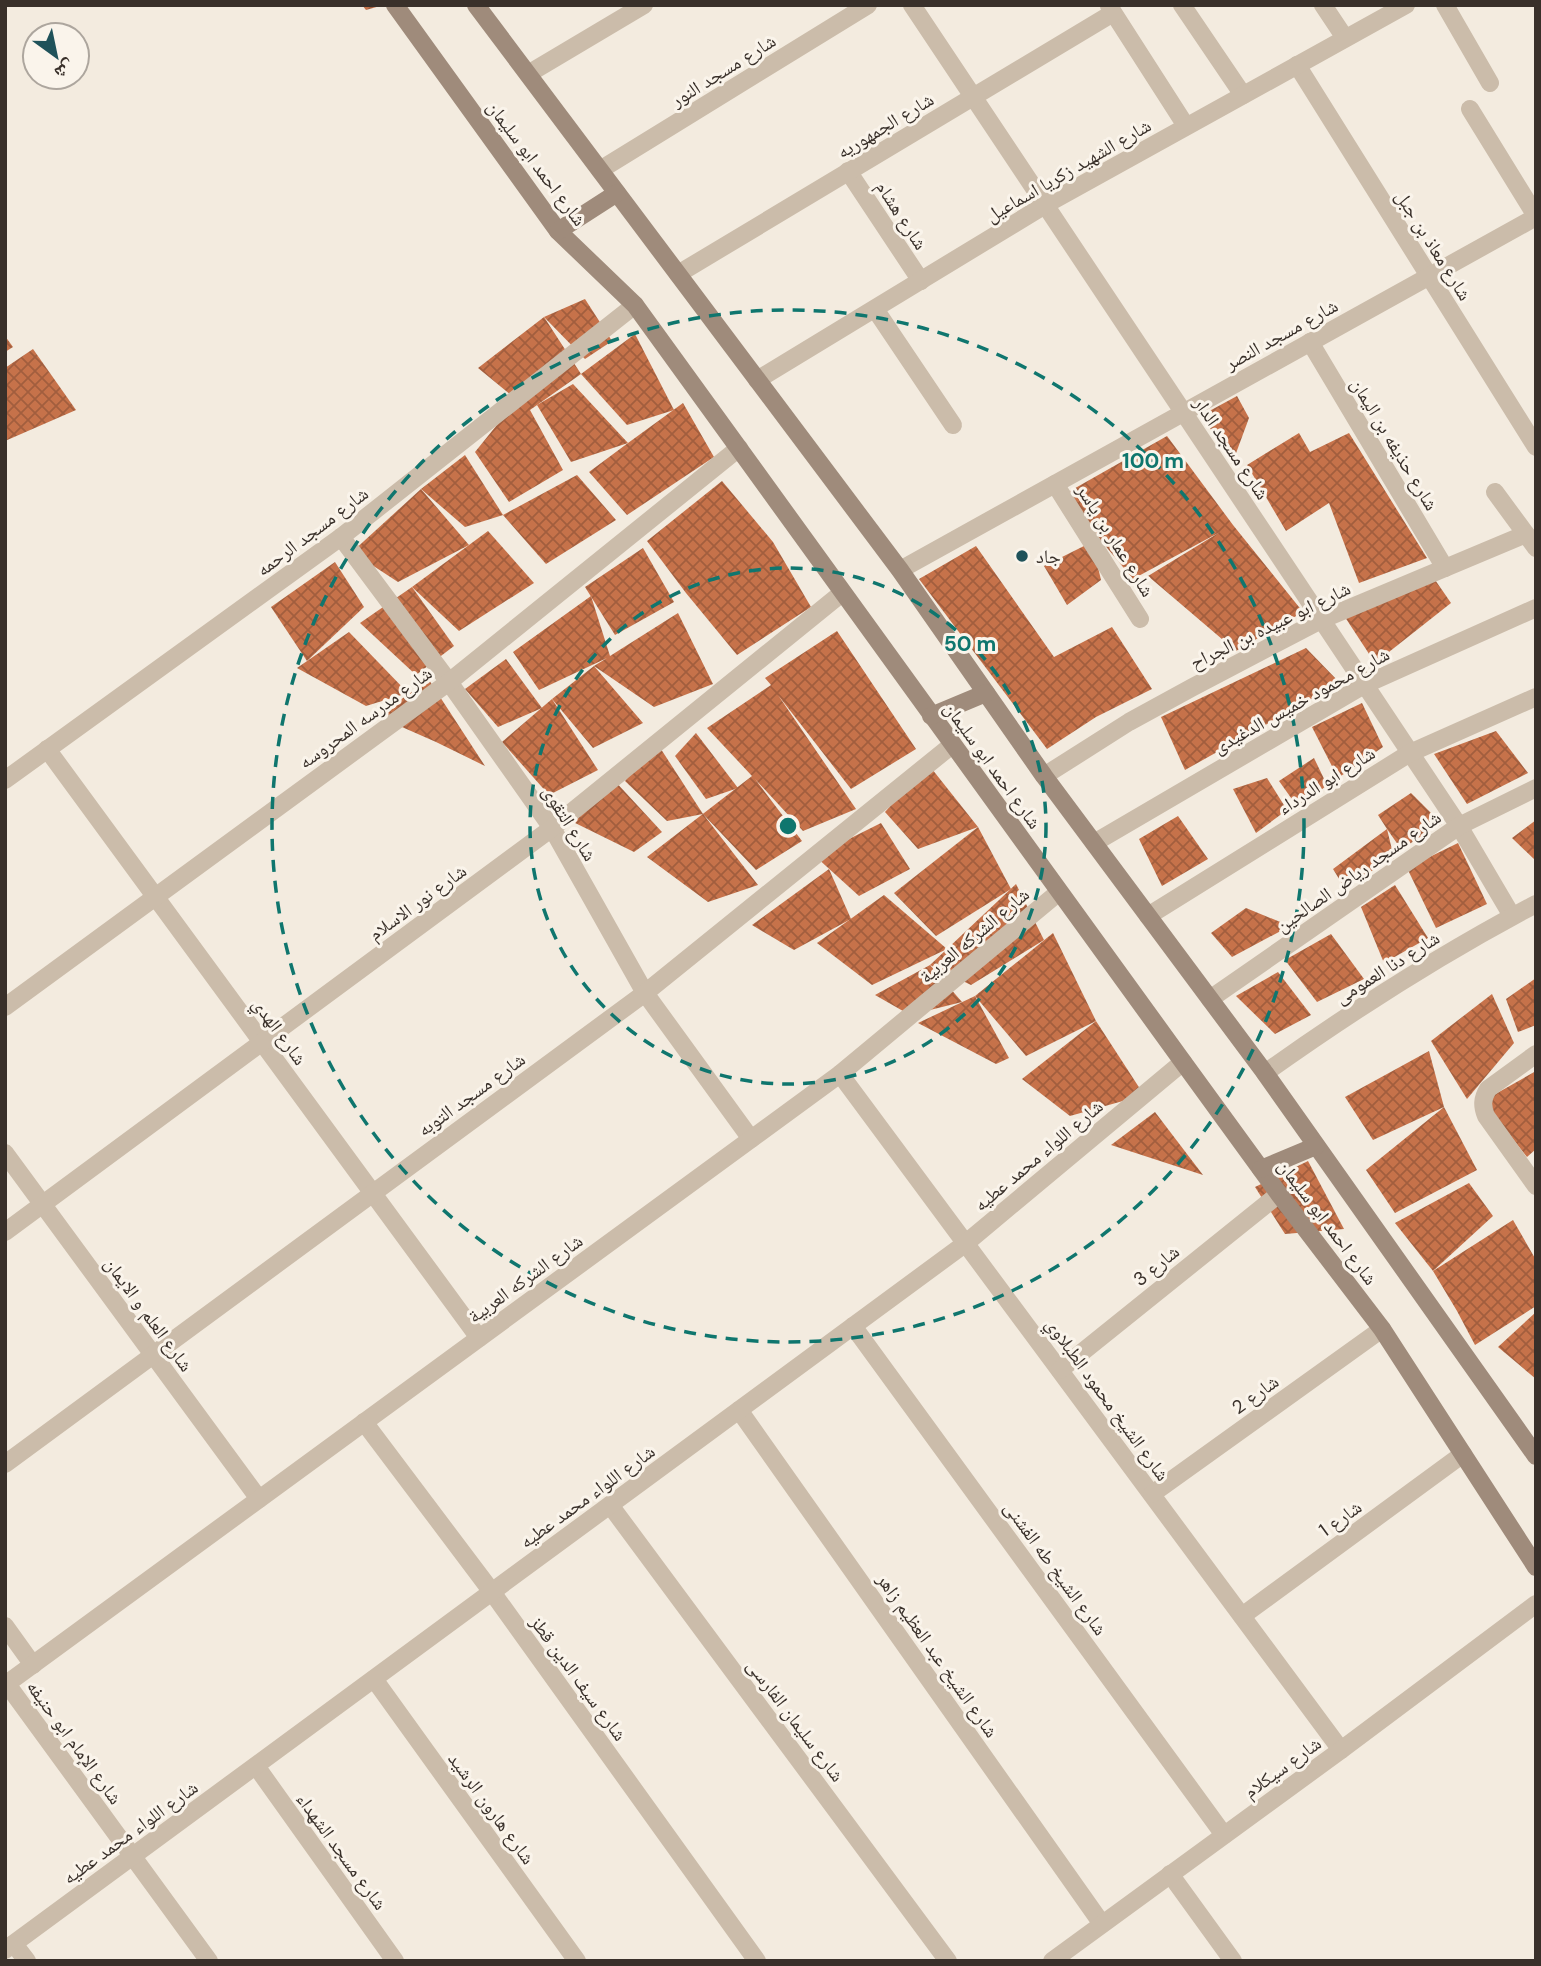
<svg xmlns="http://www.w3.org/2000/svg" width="1541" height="1966" viewBox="0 0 1541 1966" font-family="'DM Sans','Noto Naskh Arabic',sans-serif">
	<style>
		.building { fill: url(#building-cross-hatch) }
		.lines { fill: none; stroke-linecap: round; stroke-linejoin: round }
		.street { stroke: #cbbcaa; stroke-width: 18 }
		.secondary { stroke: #9f8b7b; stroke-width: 18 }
		.ring { fill: none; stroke: #0f766e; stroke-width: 3.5; stroke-dasharray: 12 9 }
		.poi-dot { fill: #1f525a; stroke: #faf4eb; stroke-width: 2.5 }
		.labels { text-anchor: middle; stroke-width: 6; stroke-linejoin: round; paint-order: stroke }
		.street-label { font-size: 19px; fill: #39302a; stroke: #faf4eb }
		.poi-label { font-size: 19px; fill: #39302a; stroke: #faf4eb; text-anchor: start }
		.centre { fill: #0f766e; stroke: #faf4eb; stroke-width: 3.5 }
		.ring-label { font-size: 21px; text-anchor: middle; font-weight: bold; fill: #0f766e; stroke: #faf4eb; stroke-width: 6; stroke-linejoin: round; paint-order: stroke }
	</style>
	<defs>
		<pattern id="building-cross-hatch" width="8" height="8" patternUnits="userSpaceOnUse" patternTransform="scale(1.75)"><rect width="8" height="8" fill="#c6724a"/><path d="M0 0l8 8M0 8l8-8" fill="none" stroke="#a25e3e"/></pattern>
	</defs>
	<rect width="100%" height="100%" fill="#f3ebdf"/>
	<g class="building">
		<polygon points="362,5 380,5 380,6 366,10"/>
		<polygon points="585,299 612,341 585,359 544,317"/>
		<polygon points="544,317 581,374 530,410 563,470 509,502 475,452 517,400 478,368"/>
		<polygon points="635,334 674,410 627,425 581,374"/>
		<polygon points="5,336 13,347 5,352"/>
		<polygon points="33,349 76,410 5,441 5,368"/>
		<polygon points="573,384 628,443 683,403 714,457 627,515 589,472 628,443 571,462 537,405"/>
		<polygon points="1237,396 1249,418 1232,464 1202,415"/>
		<polygon points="1299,433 1310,452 1349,433 1427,558 1359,583 1329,503 1286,531 1247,465"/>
		<polygon points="1167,436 1233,525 1303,612 1236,651 1148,576 1220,532 1133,579 1063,495"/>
		<polygon points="465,455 503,515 465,527 421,489"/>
		<polygon points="577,475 616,520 546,564 503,515"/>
		<polygon points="722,481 773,542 811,607 737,655 686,593 647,541"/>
		<polygon points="421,489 469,545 398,582 352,552"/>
		<polygon points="488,531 534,583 459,631 412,587"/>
		<polygon points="1092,542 1101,580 1067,605 1044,566"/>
		<polygon points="976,546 1054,657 1112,627 1152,689 1096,717 1047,749 919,579"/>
		<polygon points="643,548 674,602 615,635 585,587"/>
		<polygon points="335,562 364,607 307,661 271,607"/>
		<polygon points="1431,574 1451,603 1375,663 1341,611"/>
		<polygon points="412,587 454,646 416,675 360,623"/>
		<polygon points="591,596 610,656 678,613 713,684 654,707 594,666 643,723 593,748 552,699 594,666 607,658 539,690 513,652"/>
		<polygon points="837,631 916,749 851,789 778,695 856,809 803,831 755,779 802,841 756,870 703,814 758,885 708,902 647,857 752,776 707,728 771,685 765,678"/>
		<polygon points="349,632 408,693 366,706 297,668"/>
		<polygon points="1306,648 1340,683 1185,770 1161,717"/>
		<polygon points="506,659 542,708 498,727 465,689"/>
		<polygon points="429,680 485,766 436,742 377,716"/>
		<polygon points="552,699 598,770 549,795 502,742"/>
		<polygon points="1362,703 1383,747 1338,778 1312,727"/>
		<polygon points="1496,731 1528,773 1467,804 1434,754"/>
		<polygon points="696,733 738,788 706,799 675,756"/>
		<polygon points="657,743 703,814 667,821 625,781"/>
		<polygon points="1314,758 1327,785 1299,809 1279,781"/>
		<polygon points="928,764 978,827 918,849 885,812"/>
		<polygon points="1267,778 1287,810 1256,833 1233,789"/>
		<polygon points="613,779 662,832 634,852 565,818"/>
		<polygon points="1411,793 1442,824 1401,849 1387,829 1394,858 1344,887 1333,869 1387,829 1378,815"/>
		<polygon points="1178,816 1208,859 1162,886 1139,839"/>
		<polygon points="1536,820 1536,861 1512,838"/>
		<polygon points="881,823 910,869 859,896 815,856"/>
		<polygon points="978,827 1011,889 936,936 894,893"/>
		<polygon points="1458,843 1487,904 1436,928 1407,868"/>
		<polygon points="829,869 851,919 794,950 752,925"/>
		<polygon points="1016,884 1044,940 971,985 930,965 962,1002 910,1015 875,995 930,965"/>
		<polygon points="1395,885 1428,938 1384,963 1361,907"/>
		<polygon points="884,895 947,949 872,985 817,943"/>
		<polygon points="1246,908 1290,926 1232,957 1211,933"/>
		<polygon points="1053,933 1096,1021 1026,1056 975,996"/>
		<polygon points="1331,934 1364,979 1317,1002 1285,960"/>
		<polygon points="1278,972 1311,1015 1275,1034 1236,996"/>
		<polygon points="1536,978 1536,1025 1518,1032 1506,999"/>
		<polygon points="1492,994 1514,1043 1467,1099 1431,1041"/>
		<polygon points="975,996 1009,1058 996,1064 918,1023"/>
		<polygon points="1096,1021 1144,1095 1070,1116 1022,1079"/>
		<polygon points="1429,1051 1444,1107 1373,1140 1345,1097"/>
		<polygon points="1536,1071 1536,1149 1527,1157 1483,1101"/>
		<polygon points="1444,1107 1477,1170 1395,1213 1366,1170"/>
		<polygon points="1155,1112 1203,1175 1111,1145"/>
		<polygon points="1308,1161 1344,1229 1285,1234 1255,1187"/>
		<polygon points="1469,1183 1493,1216 1433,1271 1395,1223"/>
		<polygon points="1513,1220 1536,1260 1536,1306 1475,1345 1457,1311 1433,1271"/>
		<polygon points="1536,1312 1536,1379 1498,1347"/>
	</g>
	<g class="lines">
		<g class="street">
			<polyline points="912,5 1459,826 1512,916"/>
			<polyline points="1182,5 1243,95"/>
			<polyline points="1323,5 1345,38"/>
			<polyline points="1445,5 1490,83"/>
			<polyline points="1109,6 1186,126"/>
			<polyline points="1297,65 1536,447"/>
			<polyline points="528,74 644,5"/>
			<polyline points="1470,109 1536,216"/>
			<polyline points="600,170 868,5"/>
			<polyline points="848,171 921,281"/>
			<polyline points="678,274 1113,13"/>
			<polyline points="875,309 953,425"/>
			<polyline points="1310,342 1445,568"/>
			<polyline points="757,380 1045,205 1406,5"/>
			<polyline points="1055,484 1140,619"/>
			<polyline points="1495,492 1536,548"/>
			<polyline points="341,537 449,682 552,828 645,993 751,1139"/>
			<polyline points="900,570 1536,217"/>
			<polyline points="47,749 479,1338"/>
			<polyline points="1044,776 1129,722 1193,687 1321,620 1526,534"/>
			<polyline points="5,780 341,537 635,305"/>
			<polyline points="1094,843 1364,685 1536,608"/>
			<polyline points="1148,916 1410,753 1536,697"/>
			<polyline points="1210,999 1459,826 1536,788"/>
			<polyline points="5,1007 449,682 739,448"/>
			<path d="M1536,1054L1488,1089C1482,1099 1482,1106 1486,1116L1536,1186"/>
			<path d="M1265,1073C1352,1011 1441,954 1536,904"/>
			<polyline points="840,1074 1341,1750"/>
			<polyline points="5,1153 259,1499"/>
			<polyline points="5,1232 552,828 842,593"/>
			<polyline points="853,1326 1224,1835"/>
			<polyline points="1060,1370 1279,1194"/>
			<polyline points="739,1410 1102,1924"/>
			<polyline points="364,1422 492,1592 757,1961"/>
			<polyline points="5,1464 645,993 952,745"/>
			<polyline points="1152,1494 1382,1329"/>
			<polyline points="610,1505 948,1961"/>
			<polyline points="1242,1616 1463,1454"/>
			<polyline points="5,1626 33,1665"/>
			<polyline points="374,1679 577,1961"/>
			<polyline points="7,1684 209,1961"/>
			<polyline points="5,1685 840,1074 1059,892"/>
			<polyline points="256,1766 395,1961"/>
			<polyline points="1170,1874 1233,1961"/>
			<polyline points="14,1944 27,1961"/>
			<polyline points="5,1950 966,1243 1183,1062"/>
			<polyline points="1052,1961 1341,1750 1536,1604"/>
		</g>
		<g class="secondary">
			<polyline points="395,5 558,231 635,305 1183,1062 1279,1194 1382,1329 1536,1567"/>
			<polyline points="476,5 900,570 1044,776 1265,1073 1536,1456"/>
			<polyline points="558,231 617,193"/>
			<polyline points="931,716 986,693"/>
			<polyline points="1261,1169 1316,1146"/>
		</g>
	</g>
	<g class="ring">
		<circle cx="788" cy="826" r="258"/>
		<circle cx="788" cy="826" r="516"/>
	</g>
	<circle class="poi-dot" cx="1022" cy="556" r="7"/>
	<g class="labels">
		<g class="street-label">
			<text transform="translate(723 70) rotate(-32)" y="7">شارع مسجد النور</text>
			<text transform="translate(885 125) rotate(-31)" y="7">شارع الجمهوريه</text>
			<text transform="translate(537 163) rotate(53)" y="7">شارع احمد ابو سليمان</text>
			<text transform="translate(1068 170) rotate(-30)" y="7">شارع الشهيد زكريا اسماعيل</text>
			<text transform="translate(902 215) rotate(57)" y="7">شارع هشام</text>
			<text transform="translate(1434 245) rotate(58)" y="7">شارع معاذ بن جبل</text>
			<text transform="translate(1281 334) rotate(-29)" y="7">شارع مسجد النصر</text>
			<text transform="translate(1395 444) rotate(59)" y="7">شارع حذيفه بن اليمان</text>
			<text transform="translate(1232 448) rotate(56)" y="7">شارع مسجد الدار</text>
			<text transform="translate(312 531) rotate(-37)" y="7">شارع مسجد الرحمه</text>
			<text transform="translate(1116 540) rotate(58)" y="7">شارع عمار بن ياسر</text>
			<text transform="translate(1270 625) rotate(-26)" y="7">شارع ابو عبيده بن الجراح</text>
			<text transform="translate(1301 700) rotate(-29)" y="7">شارع محمود خميس الدغيدى</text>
			<text transform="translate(365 717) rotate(-36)" y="7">شارع مدرسه المحروسه</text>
			<text transform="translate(993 765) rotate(54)" y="7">شارع احمد ابو سليمان</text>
			<text transform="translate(1326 780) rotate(-32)" y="7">شارع ابو الدرداء</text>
			<text transform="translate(570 823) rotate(58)" y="7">شارع التقوى</text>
			<text transform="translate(1358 871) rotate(-35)" y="7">شارع مسجد رياض الصالحين</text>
			<text transform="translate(417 902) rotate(-36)" y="7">شارع نور الاسلام</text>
			<text transform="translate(974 935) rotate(-40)" y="7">شارع الشركه العربية</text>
			<text transform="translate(1387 967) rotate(-32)" y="7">شارع دنا العمومى</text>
			<text transform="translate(280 1031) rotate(54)" y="7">شارع الهدي</text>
			<text transform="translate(471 1094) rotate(-36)" y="7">شارع مسجد التوبه</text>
			<text transform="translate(1038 1155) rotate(-40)" y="7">شارع اللواء محمد عطيه</text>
			<text transform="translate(1328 1222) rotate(53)" y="7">شارع احمد ابو سليمان</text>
			<text transform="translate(1156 1265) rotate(-39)" y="7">شارع 3</text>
			<text transform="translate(525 1278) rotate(-36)" y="7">شارع الشركه العربية</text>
			<text transform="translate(149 1314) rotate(54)" y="7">شارع العلم و الايمان</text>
			<text transform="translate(1255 1394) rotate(-36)" y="7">شارع 2</text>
			<text transform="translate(1108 1399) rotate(54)" y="7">شارع الشيخ محمود الطبلاوي</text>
			<text transform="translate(587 1496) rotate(-36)" y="7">شارع اللواء محمد عطيه</text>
			<text transform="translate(1340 1518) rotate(-36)" y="7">شارع 1</text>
			<text transform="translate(1056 1568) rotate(54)" y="7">شارع الشيخ طه الفشنى</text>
			<text transform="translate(938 1655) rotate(55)" y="7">شارع الشيخ عبد العظيم زاهر</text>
			<text transform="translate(579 1678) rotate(54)" y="7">شارع سيف الدين قطز</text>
			<text transform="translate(796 1720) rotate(53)" y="7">شارع سليمان الفارسى</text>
			<text transform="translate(75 1742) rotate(54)" y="7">شارع الإمام ابو حنيفه</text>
			<text transform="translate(1282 1767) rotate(-36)" y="7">شارع سيكلام</text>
			<text transform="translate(492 1808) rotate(54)" y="7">شارع هارون الرشيد</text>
			<text transform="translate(130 1832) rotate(-36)" y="7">شارع اللواء محمد عطيه</text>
			<text transform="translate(342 1851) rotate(54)" y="7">شارع مسجد الشهداء</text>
		</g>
		<g class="poi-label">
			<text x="1036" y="563">جاد</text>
		</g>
	</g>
	<circle cx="788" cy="826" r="10" class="centre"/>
	<g class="ring-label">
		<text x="1153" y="468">100 m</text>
		<text x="970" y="651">50 m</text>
	</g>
	<rect width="1541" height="1966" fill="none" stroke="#39302a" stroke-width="14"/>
	<g transform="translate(56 56) rotate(147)"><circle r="33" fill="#faf4eb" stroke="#ada69e" stroke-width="2"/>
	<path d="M0-5L12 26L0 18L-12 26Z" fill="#1f525a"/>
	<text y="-10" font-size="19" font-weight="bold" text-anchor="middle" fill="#39302a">ش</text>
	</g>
</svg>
